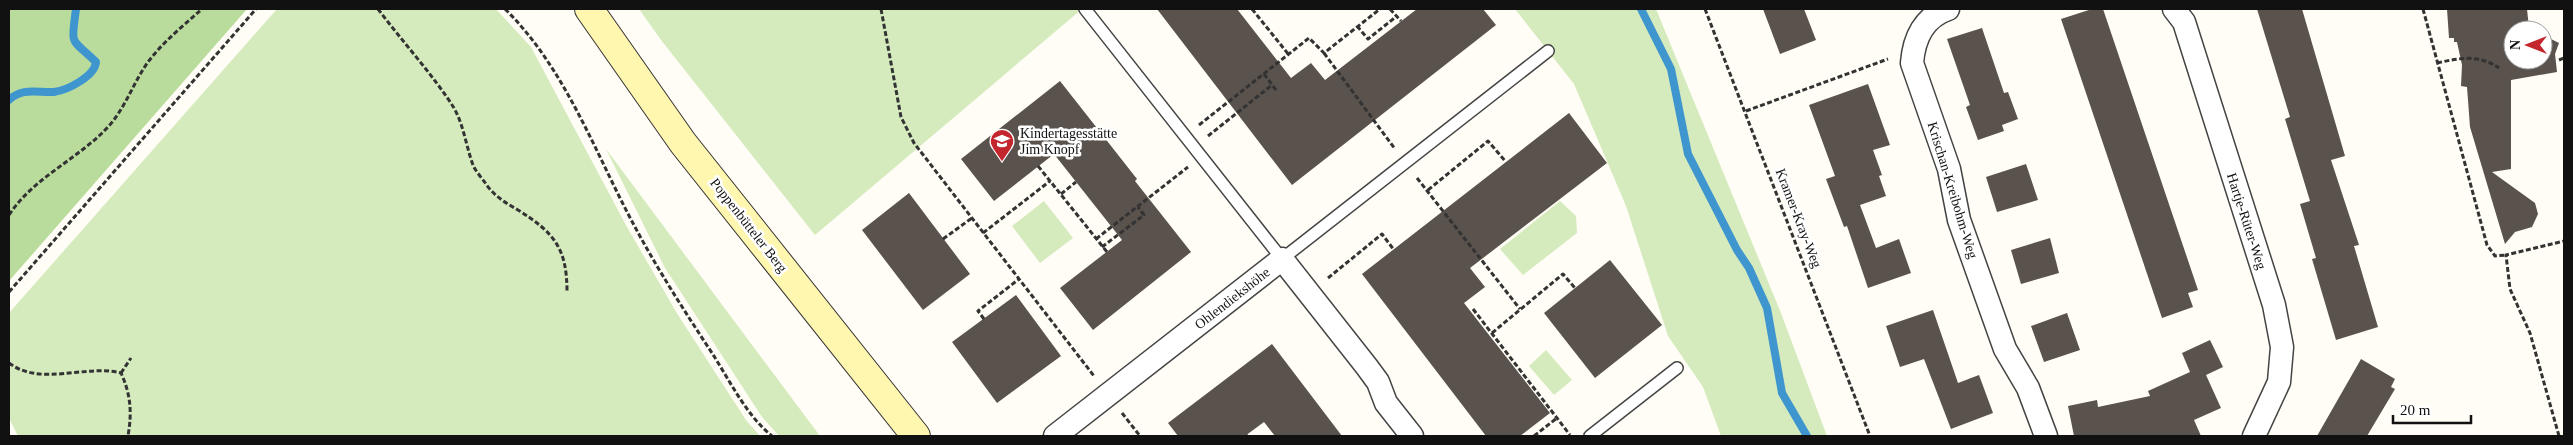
<svg xmlns="http://www.w3.org/2000/svg" width="2573" height="445" viewBox="0 0 2573 445" font-family="Georgia,serif">
	<style>
		.green { fill: #d5ebbd }
		.forest { fill: #b9dc9c }
		.lines { fill: none; stroke-linecap: round; stroke-linejoin: round }
		.stream { stroke: #3f96cf; stroke-width: 8 }
		.building { fill: #5a524d }
		.service-casing { stroke: #444; stroke-width: 14 }
		.minor-casing { stroke: #444; stroke-width: 25 }
		.secondary-casing { stroke: #333; stroke-width: 30 }
		.path { stroke: #333; stroke-width: 3; stroke-dasharray: 5 2.5; stroke-linecap: butt }
		.service { stroke: #fff; stroke-width: 11 }
		.minor { stroke: #fff; stroke-width: 22 }
		.secondary { stroke: #fff6b0; stroke-width: 28 }
		.labels { text-anchor: middle; stroke-width: 5; stroke-linejoin: round; paint-order: stroke }
		.poi-label { font-size: 14px; fill: #111; stroke: #fff; text-anchor: start }
		.street-label { font-size: 14px; fill: #111; stroke: #fff }
	</style>
	<rect width="100%" height="100%" fill="#fffdf5"/>
	<g class="green">
		<polygon points="277,9 496,9 531,47 627,227 678,315 746,420 760,436 18,436 9,418 9,313"/>
		<polygon points="639,9 1082,9 815,235 661,40"/>
		<polygon points="1515,9 1656,9 1781,313 1827,436 1721,436 1703,387 1668,336 1626,206 1574,84"/>
		<polygon points="606,149 820,436 779,436 762,417 665,268"/>
		<polygon points="1044,201 1073,238 1040,263 1012,226"/>
		<polygon points="1560,201 1576,216 1577,233 1523,275 1500,249"/>
		<polygon points="1546,350 1572,380 1554,395 1529,366"/>
	</g>
	<polygon class="forest" points="9,9 247,9 9,281"/>
	<g class="lines">
		<g class="stream">
			<polyline points="1641,9 1671,69 1688,154 1737,250 1749,268 1767,308 1782,393 1807,436"/>
			<path d="M9,100C22,87 38,93 54,92C68,90 95,76 96,62C70,37 71,47 76,9"/>
		</g>
	</g>
	<g class="building">
		<polygon points="1157,9 1237,9 1291,78 1311,63 1325,80 1417,9 1483,9 1496,25 1292,185"/>
		<polygon points="1763,9 1804,9 1816,40 1780,54"/>
		<polygon points="2092,9 2103,9 2198,290 2188,293 2193,307 2162,318 2061,19"/>
		<polygon points="2257,9 2302,9 2345,156 2331,160 2359,245 2354,246 2378,327 2336,340 2312,259 2316,258 2300,204 2310,201 2285,119 2290,117"/>
		<polygon points="2447,9 2527,9 2529,28 2533,30 2513,30 2513,60 2543,60 2543,35 2559,43 2555,54 2557,72 2511,80 2511,169 2492,172 2535,203 2538,214 2532,227 2515,232 2505,244 2470,127 2467,87 2461,86 2462,65 2457,42 2454,42 2454,38 2449,38"/>
		<polygon points="1982,28 2004,93 2008,92 2018,119 2002,125 2004,131 1978,140 1966,107 1970,105 1947,39"/>
		<polygon points="1060,81 1137,179 1135,181 1191,252 1093,330 1060,288 1122,240 1054,154 994,201 961,159"/>
		<polygon points="1868,84 1890,145 1873,150 1882,175 1879,176 1886,196 1860,205 1876,248 1899,239 1911,273 1868,288 1847,226 1844,227 1826,179 1835,176 1809,105"/>
		<polygon points="1569,113 1607,163 1470,268 1485,287 1464,303 1550,413 1520,436 1486,436 1362,274"/>
		<polygon points="2026,164 2038,200 1997,212 1986,177"/>
		<polygon points="909,193 970,274 923,310 862,230"/>
		<polygon points="2050,238 2059,273 2021,284 2011,250"/>
		<polygon points="1610,260 1662,325 1595,378 1544,313"/>
		<polygon points="1016,295 1061,356 997,403 952,342"/>
		<polygon points="1933,310 1958,383 1979,375 1993,413 1951,429 1924,359 1900,367 1886,326"/>
		<polygon points="2067,313 2080,350 2044,362 2031,326"/>
		<polygon points="2210,340 2223,367 2206,375 2221,408 2194,420 2201,436 2074,436 2068,406 2097,400 2098,407 2150,396 2148,391 2190,372 2182,353"/>
		<polygon points="1272,344 1342,436 1275,436 1264,422 1245,436 1178,436 1168,423"/>
		<polygon points="2361,359 2395,379 2391,387 2395,389 2367,436 2317,436"/>
	</g>
	<g class="lines">
		<g class="service-casing">
			<g id="service">
				<polyline points="1085,9 1282,259 1548,51"/>
				<polyline points="1590,436 1677,368"/>
			</g>
		</g>
		<g class="minor-casing">
			<g id="minor">
				<path d="M1948,9C1924,17 1914,38 1912,63L1949,169L1959,220L2005,349L2028,388L2046,436"/>
				<polyline points="2174,9 2184,22 2274,305 2282,347 2279,382 2254,436"/>
				<polyline points="1055,436 1282,259 1367,367 1378,382 1386,403 1412,436"/>
			</g>
		</g>
		<g class="secondary-casing">
			<polyline id="secondary" points="589,9 683,143 916,436"/>
		</g>
		<g class="path">
			<path d="M378,9C401,40 434,76 454,108C464,126 466,146 473,165C476,172 482,178 486,184C494,196 506,203 518,210C555,233 567,249 567,292"/>
			<path d="M505,9C566,69 595,153 635,227C658,270 685,312 712,353C730,381 746,415 772,436"/>
			<polyline points="881,9 901,117 914,143 1094,376"/>
			<polyline points="1252,9 1289,55"/>
			<polyline points="1390,9 1401,21"/>
			<polyline points="1705,9 1870,436"/>
			<polyline points="2423,9 2487,245 2495,256 2506,255"/>
			<polyline points="1357,26 1368,39 1397,16"/>
			<polyline points="1324,53 1395,149"/>
			<polyline points="2559,60 2564,58"/>
			<path d="M2437,63C2459,58 2479,54 2499,68"/>
			<polyline points="1264,74 1276,90"/>
			<polyline points="1746,111 1888,59"/>
			<polyline points="1199,125 1309,38 1324,53 1380,9"/>
			<polyline points="1208,136 1272,85"/>
			<polyline points="1038,166 1107,252"/>
			<polyline points="1417,178 1520,309"/>
			<polyline points="1428,190 1488,141 1506,162"/>
			<polyline points="1061,194 1076,182"/>
			<path d="M9,215C34,177 77,160 108,127C126,107 133,83 148,62C163,42 184,25 202,9"/>
			<polyline points="983,233 1050,181"/>
			<polyline points="943,239 972,218"/>
			<polyline points="1096,239 1188,167"/>
			<polyline points="1102,247 1144,215 1138,207"/>
			<polyline points="1328,278 1382,234 1394,250"/>
			<polyline points="9,292 256,9"/>
			<polyline points="1473,309 1570,435"/>
			<polyline points="984,319 978,311 1019,279"/>
			<polyline points="1492,333 1563,274 1575,288"/>
			<path d="M9,363C41,387 85,364 121,373C131,395 132,413 128,436"/>
			<polyline points="121,373 131,358"/>
			<polyline points="1122,413 1140,436"/>
			<polyline points="1246,435 1247,436"/>
			<polyline points="1534,436 1557,418"/>
			<polyline points="2559,436 2530,333 2510,289 2506,255 2564,241"/>
		</g>
		<use href="#service" class="service"/>
		<use href="#minor" class="minor"/>
		<use href="#secondary" class="secondary"/>
	</g>
	<defs>
		<g id="school-pin" transform="scale(1.25)"><path d="M0 17L-7.5 6A9.5 9.5 0 1 1 7.5 6Z" fill="#c4262e" stroke="#fff"/><path d="M0-5L7-2L0 1L-7-2ZM-4 1L0 2.5L4 1V4Q0 6-4 4Z" fill="#fff"/></g>
	</defs>
	<g fill-rule="evenodd">
		<use href="#school-pin" x="1002" y="141"/>
	</g>
	<g class="labels">
		<g class="poi-label">
			<text x="1020" y="138">Kindertagesstätte<tspan x="1020" dy="16">Jim Knopf</tspan></text>
		</g>
		<g class="street-label">
			<text transform="translate(1953 190) rotate(73)" y="5">Krischan-Kreibohm-Weg</text>
			<text transform="translate(1799 218) rotate(69)" y="5">Kramer-Kray-Weg</text>
			<text transform="translate(2247 221) rotate(72)" y="5">Hartje-Rüter-Weg</text>
			<text transform="translate(749 225) rotate(52)" y="5">Poppenbütteler Berg</text>
			<text transform="translate(1232 298) rotate(-38)" y="5">Ohlendiekshöhe</text>
		</g>
	</g>
	<rect width="2573" height="445" fill="none" stroke="#111111" stroke-width="20"/>
	<g transform="translate(2528 45) rotate(270)"><circle r="24" fill="#ffffff" stroke="#a0a0a0"/>
	<path d="M0-4L9 19L0 12L-9 19Z" fill="#c4262e"/>
	<text y="-8" font-size="14" font-weight="bold" text-anchor="middle" fill="#111111">N</text>
	</g>
	<path d="M2393 415v8h78v-8" fill="none" stroke="#111111" stroke-width="2.5"/>
	<text x="2400" y="415" font-size="15" fill="#111111" stroke="#ffffff" stroke-width="4" paint-order="stroke">20 m</text>
</svg>
